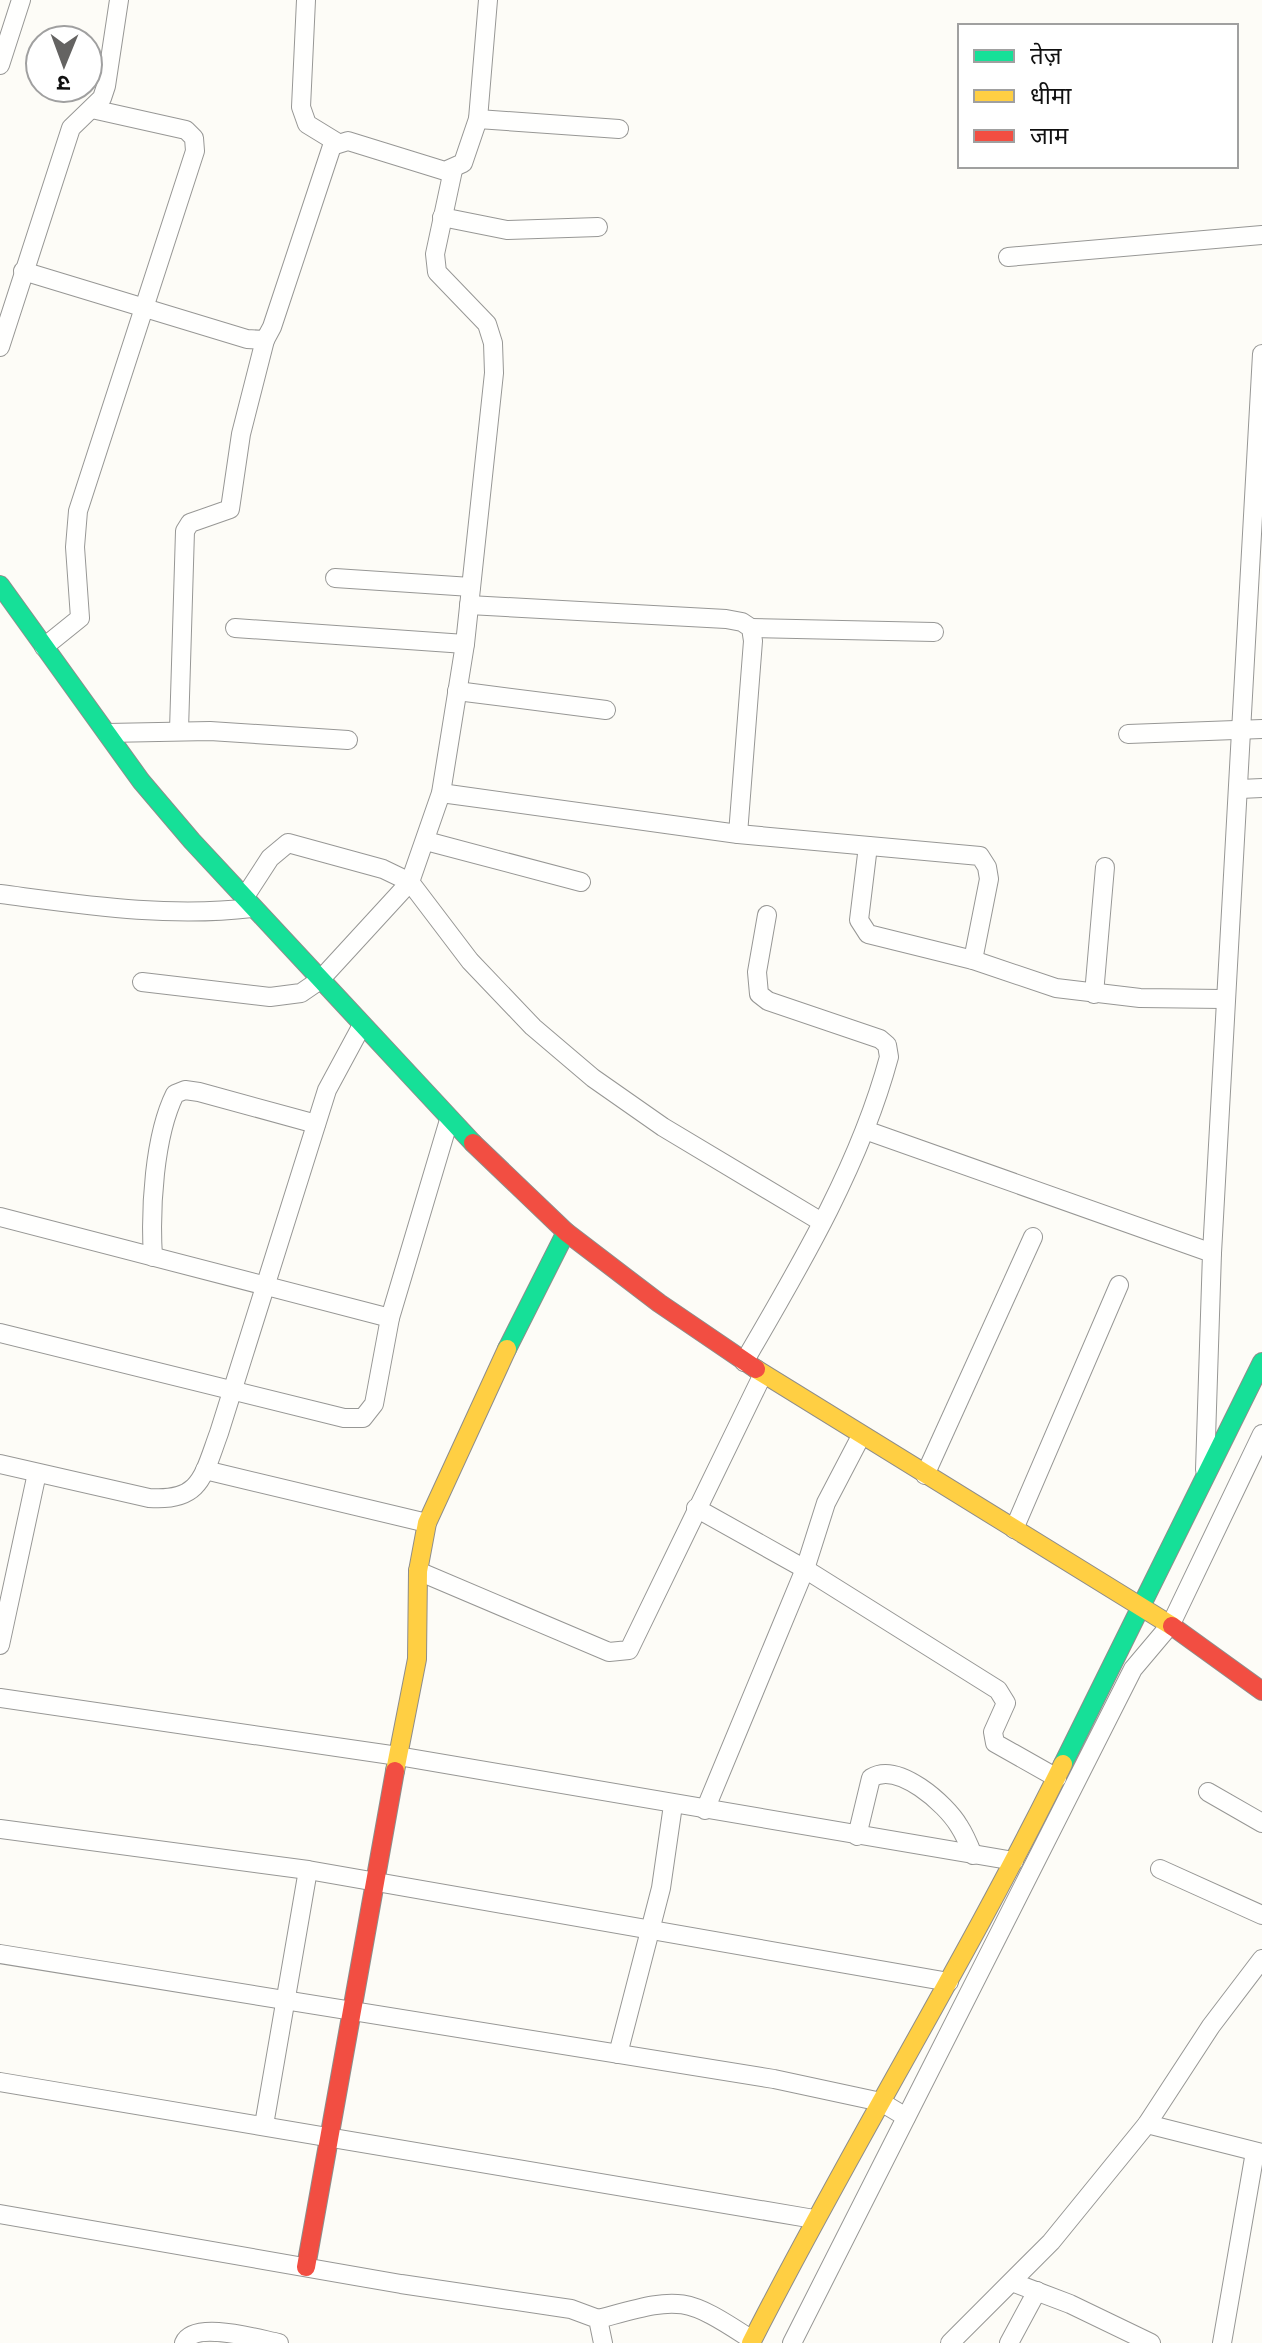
<svg xmlns="http://www.w3.org/2000/svg" width="1262" height="2343" viewBox="0 0 1262 2343" font-family="Literata,'Noto Sans Devanagari',serif">
	<style>
		.lines { fill: none; stroke-linecap: round; stroke-linejoin: round }
		.street-casing { stroke: #979795; stroke-width: 20 }
		.fast-casing { stroke: #8e8d8b; stroke-width: 20 }
		.slow-casing { stroke: #8e8d8b; stroke-width: 20 }
		.jam-casing { stroke: #8e8d8b; stroke-width: 20 }
		.street { stroke: #fffffe; stroke-width: 18 }
		.fast { stroke: #16e098; stroke-width: 18 }
		.slow { stroke: #ffcf43; stroke-width: 18 }
		.jam { stroke: #f24e42; stroke-width: 18 }
	</style>
	<rect width="100%" height="100%" fill="#fdfcf7"/>
	<g class="lines">
		<g class="street-casing">
			<g id="street">
				<polyline points="306,0 301,107 307,124 338,143"/>
				<polyline points="0,65 21,0"/>
				<polyline points="478,119 619,129"/>
				<polyline points="442,217 507,230 598,227"/>
				<polyline points="1008,257 1262,235"/>
				<polyline points="23,271 247,339 265,340 272,327 332,146 348,141 445,171 463,163 478,119 488,0"/>
				<polyline points="0,347 71,128 102,98 106,86 119,0"/>
				<polyline points="335,578 471,587"/>
				<polyline points="469,605 726,619 742,622 751,628 753,641 738,834"/>
				<polyline points="235,628 465,644"/>
				<polyline points="751,628 934,632"/>
				<polyline points="44,647 80,618 75,547 78,511 195,151 194,138 186,130 92,109"/>
				<polyline points="457,691 606,710"/>
				<polyline points="179,730 185,531 190,523 230,509 241,434 265,340"/>
				<polyline points="107,733 210,731 348,740"/>
				<polyline points="1128,734 1262,729"/>
				<polyline points="1240,789 1262,788"/>
				<polyline points="441,793 738,834 980,856 987,867 989,879 973,960"/>
				<polyline points="426,841 581,882"/>
				<polyline points="868,846 859,920 868,934 973,960 1056,988 1140,998 1223,999"/>
				<path d="M0,894C85,905 167,918 252,908"/>
				<polyline points="244,898 270,858 288,843 383,869 410,882 470,961 533,1027 593,1078 663,1127 820,1221"/>
				<polyline points="142,982 270,997 301,993 320,980 410,882 441,793 465,644 494,373 493,343 487,324 437,272 435,254 453,170"/>
				<polyline points="1094,994 1105,867"/>
				<polyline points="865,1130 1212,1253 1205,1470"/>
				<polyline points="0,1217 390,1318"/>
				<polyline points="1212,1253 1262,354"/>
				<path d="M153,1257C150,1210 154,1136 175,1094L185,1090L199,1092L316,1124"/>
				<polyline points="0,1333 344,1418 363,1418 374,1404 390,1318 449,1120"/>
				<path d="M744,1362C800,1266 860,1165 889,1057L887,1045L880,1039L768,1001L759,994L757,972L767,915"/>
				<path d="M0,1464L149,1498C201,1502 203,1476 219,1433L327,1090L361,1027"/>
				<polyline points="205,1470 427,1523"/>
				<polyline points="925,1475 1033,1237"/>
				<polyline points="696,1508 805,1569 998,1690 1006,1703 993,1732 995,1743 1057,1778"/>
				<polyline points="1014,1529 1119,1285"/>
				<polyline points="418,1571 609,1652 629,1650 763,1374"/>
				<polyline points="0,1645 37,1473"/>
				<polyline points="0,1698 398,1756 1014,1861"/>
				<polyline points="1208,1792 1262,1823"/>
				<polyline points="705,1810 805,1569 826,1503 861,1436"/>
				<polyline points="0,1829 308,1870 949,1982"/>
				<path d="M857,1836L871,1778C898,1761 946,1804 959,1826C965,1835 969,1845 973,1855"/>
				<polyline points="1160,1869 1262,1915"/>
				<polyline points="0,1954 774,2079 881,2102 906,2117"/>
				<polyline points="618,2054 661,1888 673,1805"/>
				<polyline points="0,2082 814,2219"/>
				<polyline points="1147,2124 1262,2153"/>
				<polyline points="264,2125 308,1870"/>
				<polyline points="0,2214 401,2284 571,2309 598,2319 603,2343"/>
				<polyline points="1012,2282 1070,2304 1151,2343"/>
				<path d="M598,2319C679,2298 681,2293 752,2340"/>
				<path d="M184,2343C194,2320 258,2339 279,2343"/>
				<polyline points="792,2343 1133,1669 1171,1624 1262,1434"/>
				<polyline points="950,2343 1051,2242 1147,2124 1211,2026 1262,1959"/>
				<polyline points="1009,2343 1037,2291"/>
				<polyline points="1222,2343 1255,2152"/>
			</g>
		</g>
		<g class="fast-casing">
			<g id="fast">
				<polyline points="0,585 141,781 192,841 473,1143"/>
				<polyline points="507,1349 566,1232"/>
				<polyline points="1063,1764 1262,1362"/>
			</g>
		</g>
		<g class="slow-casing">
			<g id="slow">
				<polyline points="756,1369 1172,1626"/>
				<polyline points="395,1771 417,1659 418,1571 427,1523 507,1349"/>
				<path d="M751,2343C850,2148 966,1961 1063,1764"/>
			</g>
		</g>
		<g class="jam-casing">
			<g id="jam">
				<polyline points="473,1143 566,1232 659,1303 756,1369"/>
				<polyline points="1172,1626 1262,1691"/>
				<polyline points="306,2267 395,1771"/>
			</g>
		</g>
		<use href="#street" class="street"/>
		<use href="#fast" class="fast"/>
		<use href="#slow" class="slow"/>
		<use href="#jam" class="jam"/>
	</g>
	<rect x="958" y="24" width="280" height="144" fill="#ffffff" stroke="#a0a0a0" stroke-width="2"/>
	<rect x="974" y="50" width="40" height="12" fill="#16e098" stroke="#a0a0a0" stroke-width="2"/>
	<text x="1030" y="64" font-size="24" fill="#111111">तेज़</text>
	<rect x="974" y="90" width="40" height="12" fill="#ffcf43" stroke="#a0a0a0" stroke-width="2"/>
	<text x="1030" y="104" font-size="24" fill="#111111">धीमा</text>
	<rect x="974" y="130" width="40" height="12" fill="#f24e42" stroke="#a0a0a0" stroke-width="2"/>
	<text x="1030" y="144" font-size="24" fill="#111111">जाम</text>
	<g transform="translate(64 64) rotate(181)"><circle r="38" fill="#ffffff" stroke="#a0a0a0" stroke-width="2"/>
	<path d="M0-6L14 30L0 20L-14 30Z" fill="#646362"/>
	<text y="-12" font-size="22" font-weight="bold" text-anchor="middle" fill="#111111">उ</text>
	</g>
</svg>
